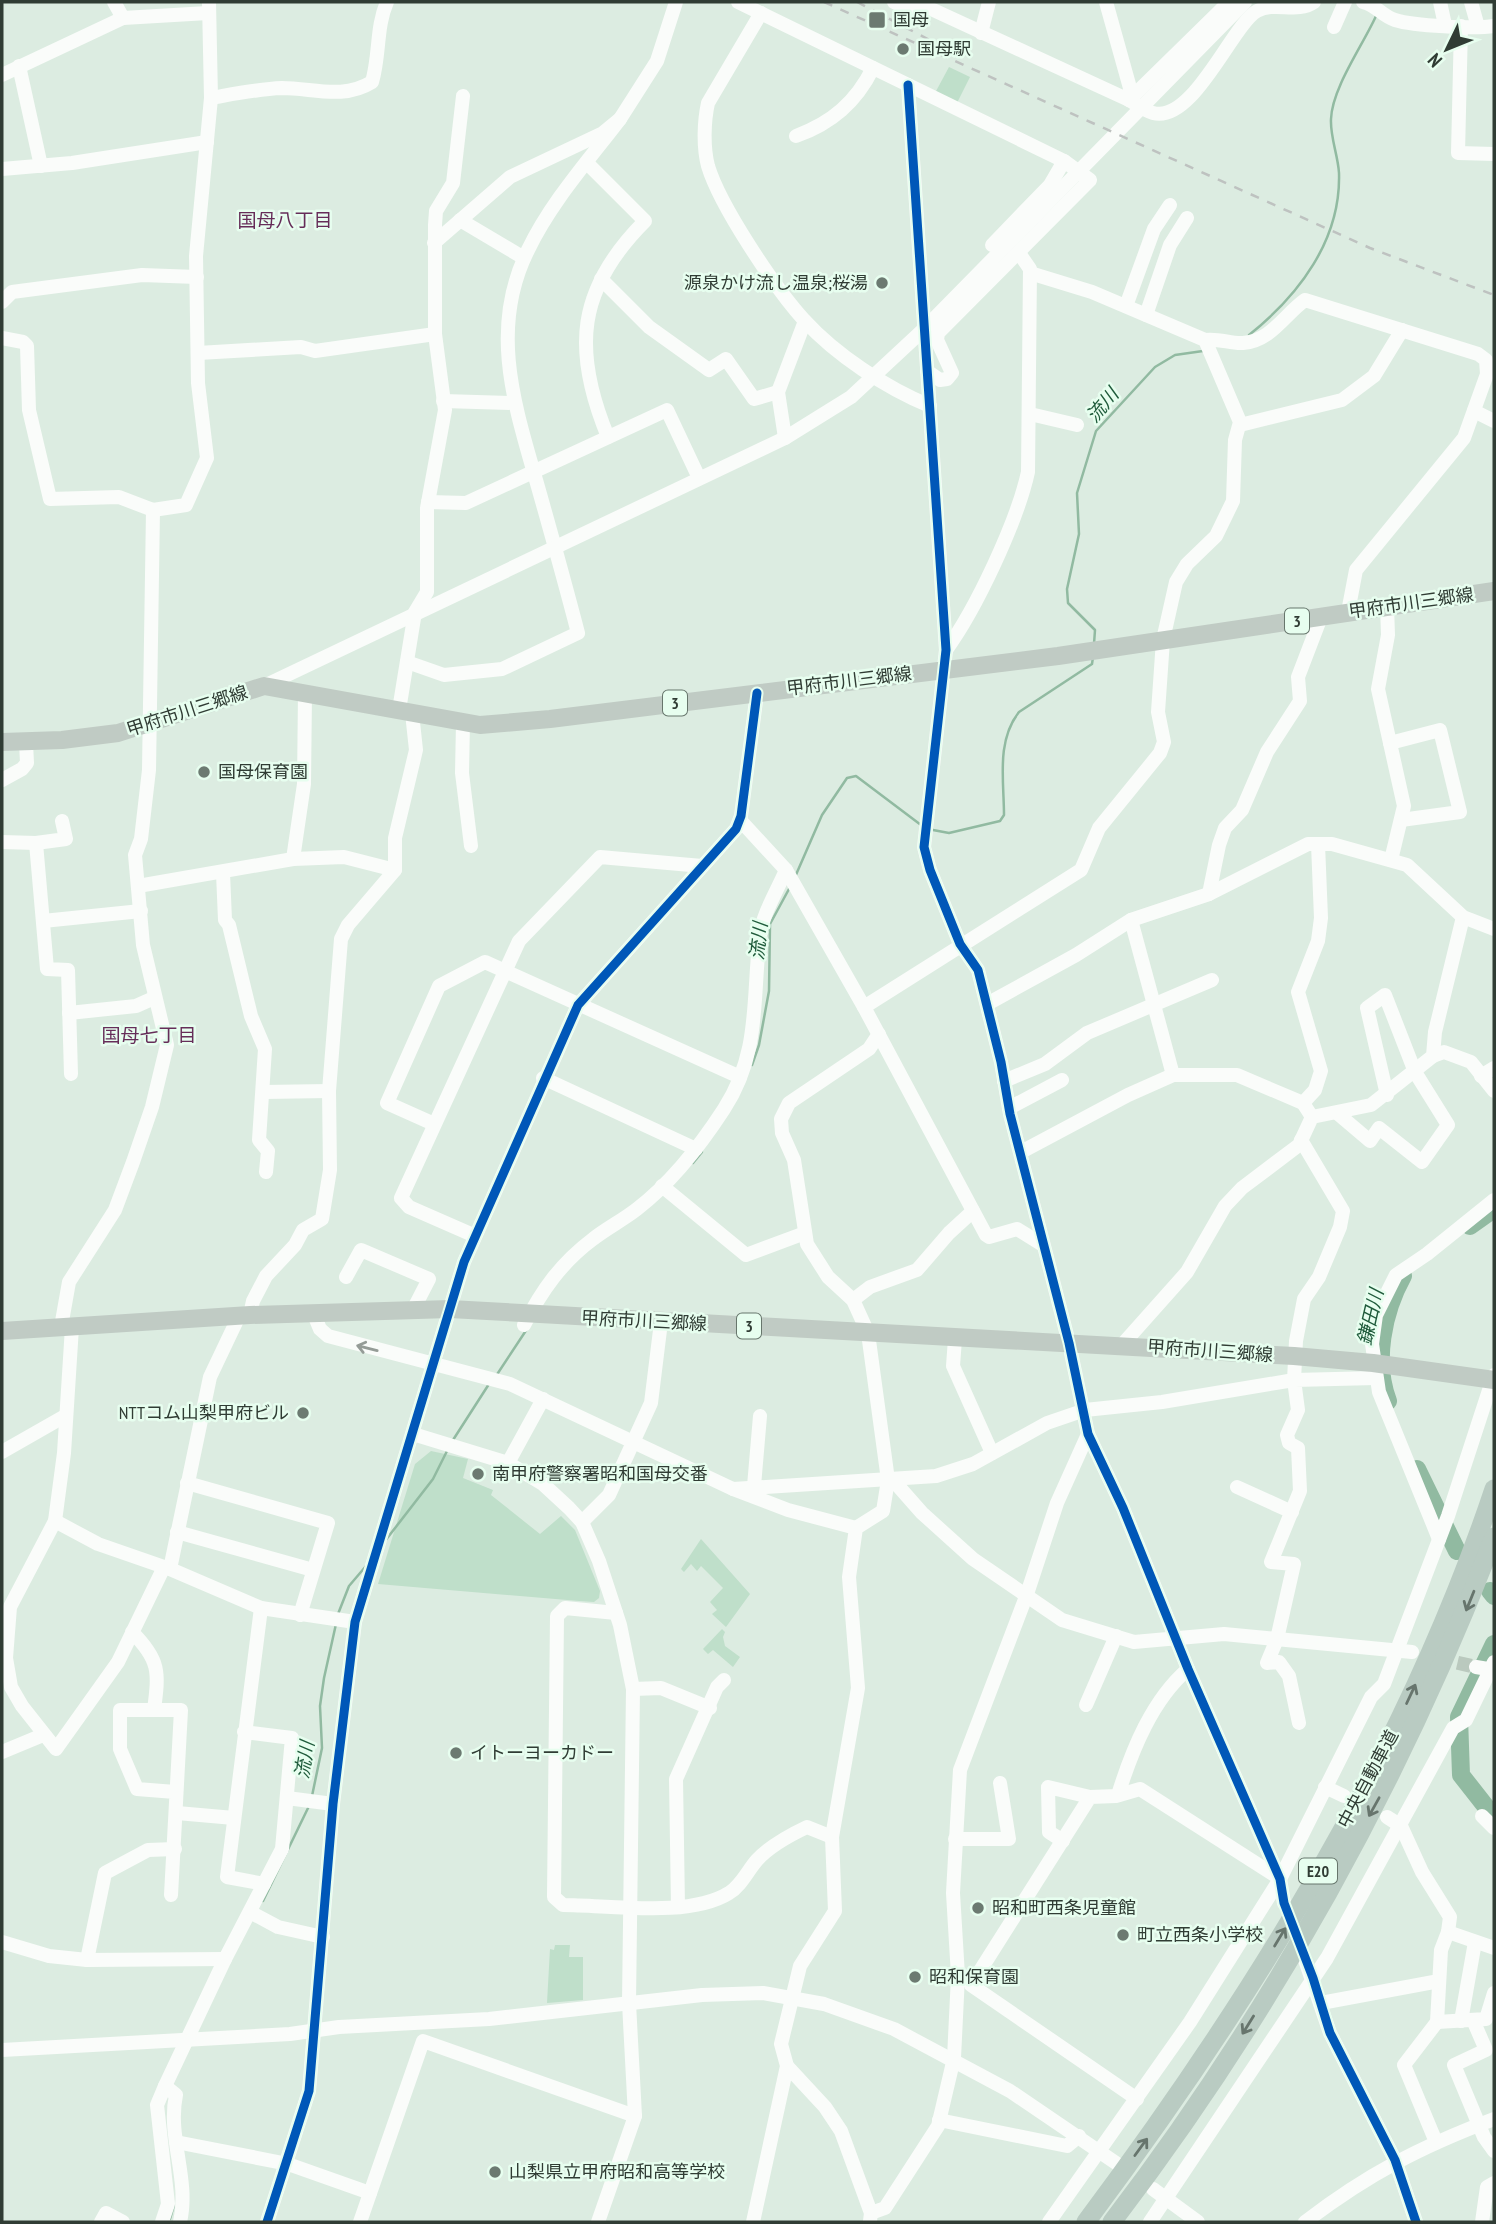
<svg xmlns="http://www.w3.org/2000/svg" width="1496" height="2224" viewBox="0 0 1496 2224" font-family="'PT Sans Narrow','Noto Sans JP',sans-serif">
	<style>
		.green { fill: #bfdfca }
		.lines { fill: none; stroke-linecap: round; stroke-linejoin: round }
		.stream { stroke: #91baa1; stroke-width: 2.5 }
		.river { stroke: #91baa1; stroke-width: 18 }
		.minor-tunnel { stroke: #bac9be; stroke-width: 14; stroke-dasharray: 14 7; stroke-linecap: butt }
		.minor { stroke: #fafcfa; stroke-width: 14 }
		.major { stroke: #c0cbc4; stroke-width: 18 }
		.highway { stroke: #b9cbc2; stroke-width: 19 }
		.rail { stroke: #bec2c0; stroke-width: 2.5; stroke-dasharray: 9 9; stroke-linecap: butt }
		.cycleway-casing { stroke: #e7feef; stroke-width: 13 }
		.cycleway { stroke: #0057b8; stroke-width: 9 }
		.oneway { stroke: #959c97 }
		.oneway2 { stroke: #67756d }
		.poi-dot { fill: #6c7a71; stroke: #e7feef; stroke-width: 2.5 }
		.labels { text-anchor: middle; stroke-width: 5; stroke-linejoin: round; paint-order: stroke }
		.shield { fill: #e7feef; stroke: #67766c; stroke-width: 2 }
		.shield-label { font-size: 16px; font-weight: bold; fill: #303c34 }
		.poi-label { font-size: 18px; fill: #303c34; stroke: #e7feef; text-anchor: start }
		.street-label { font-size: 18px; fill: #303c34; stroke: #e7feef }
		.neighbourhood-label { font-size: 19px; fill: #662d59; stroke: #e7feef }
		.water-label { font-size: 19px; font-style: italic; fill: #1f5b3b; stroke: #e7feef }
	</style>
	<rect width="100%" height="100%" fill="#dcece1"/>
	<g class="green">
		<polygon points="949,67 970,77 957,103 935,93"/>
		<polygon points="431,1451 468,1459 463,1478 493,1490 491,1495 540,1534 561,1516 575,1530 600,1591 599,1598 594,1602 579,1601 378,1584 415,1464"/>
		<polygon points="701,1539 750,1594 726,1627 712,1614 717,1610 710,1602 723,1588 701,1566 697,1571 691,1564 684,1572 681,1569"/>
		<polygon points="722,1629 725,1632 723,1637 725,1646 740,1657 733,1667 713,1650 708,1654 703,1649"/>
		<polygon points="555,1945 570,1945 569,1957 583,1957 583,2000 547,2003 550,1949 554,1950"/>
	</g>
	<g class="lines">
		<g class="stream">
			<path d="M1249,335C1299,295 1341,240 1339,173C1338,155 1330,137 1331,119C1332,88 1363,45 1376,16"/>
			<polyline points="1094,644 1095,630 1068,603 1067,589 1079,534 1077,493 1096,431 1155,367 1175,355 1203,351"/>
			<path d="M933,830L949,833L1000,821L1004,815C1004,781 996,741 1019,712L1092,664L1093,657"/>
			<polyline points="795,877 822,815 847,778 856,776 921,825"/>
			<polyline points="752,1065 759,1045 769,991 770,924 789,889"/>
			<polyline points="693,1163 702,1152"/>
			<polyline points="496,1376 527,1329"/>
			<polyline points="453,1440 489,1384"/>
			<polyline points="385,1541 433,1479 448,1449"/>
			<polyline points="338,1614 349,1586 366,1566"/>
			<polyline points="312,1796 322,1748 320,1706 324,1678 336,1624"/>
			<polyline points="263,1901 309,1806"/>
			<polyline points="170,2219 174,2205"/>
		</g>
		<g class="river">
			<polyline points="1470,1226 1494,1209"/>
			<path d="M1388,1401C1373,1362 1383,1312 1403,1276"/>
			<polyline points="1417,1469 1457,1551"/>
			<polyline points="1490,1591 1494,1596"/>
			<polyline points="1494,1644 1459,1717 1461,1775 1494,1817"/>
		</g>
		<polyline class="minor-tunnel" points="1437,1658 1476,1667"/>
		<g class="minor">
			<polyline points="114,2 123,18"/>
			<polyline points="738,2 1064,161 1090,180 938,333 937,340 952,373 947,379 940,380 927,371"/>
			<path d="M894,2L904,7L929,8L1129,100C1136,104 1145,111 1153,113C1193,124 1232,25 1257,11C1275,1 1297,14 1314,2"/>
			<polyline points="1106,2 1130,88 1129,100"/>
			<path d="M1363,2C1375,4 1382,16 1395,20C1414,26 1474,29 1494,26"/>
			<polyline points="1440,2 1445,25"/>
			<polyline points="1471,2 1478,27"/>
			<path d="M761,13L708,103C704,121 703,147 708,166C720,206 775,288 804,320C836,355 886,388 930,406"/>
			<polyline points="1461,26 1458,153 1494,154"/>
			<polyline points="1334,27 1345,2"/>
			<polyline points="981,33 989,2"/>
			<polyline points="19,66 41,166"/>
			<polyline points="2,75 123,18 208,13"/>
			<polyline points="908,85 946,650 924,847 930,870 960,944 978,970 1001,1062 1010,1114 1069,1343 1088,1434 1123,1508 1188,1669 1280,1879 1284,1903"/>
			<path d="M211,98C234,94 258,89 282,88C313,88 343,100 372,82C380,55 376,27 387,2"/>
			<polyline points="1129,100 1229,2"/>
			<path d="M796,136C832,123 856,102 873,68"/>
			<path d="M587,163L645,221C577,289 572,350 608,437"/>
			<polyline points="2,169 72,163 207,142"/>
			<polyline points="460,220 524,258"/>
			<polyline points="434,243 510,177 603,133 620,119 657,61 676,2"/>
			<polyline points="992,245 1050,185 1064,161"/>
			<polyline points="601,279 649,327 709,370 726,359 754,399 778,392"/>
			<polyline points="2,302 12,292 142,275 197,277"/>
			<polyline points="1126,306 1154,229 1170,205"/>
			<polyline points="1146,315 1170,245 1187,218"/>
			<polyline points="2,338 23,342 27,346 29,410 50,499 119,497 153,510 186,505 207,458 198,383 196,256 211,98 209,2"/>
			<path d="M1205,340C1219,338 1231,344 1243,343C1271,341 1285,314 1305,300L1478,354L1486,360L1487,374L1464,438L1356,570L1348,612"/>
			<polyline points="198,353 301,347 315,351 435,334"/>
			<polyline points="443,401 514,403"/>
			<polyline points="1474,411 1494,421"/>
			<polyline points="1030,414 1077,425"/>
			<polyline points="1240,425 1342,400 1374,376 1402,330"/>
			<polyline points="785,438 778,392 805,321"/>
			<polyline points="428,502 466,503 667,410 699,478"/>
			<polyline points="1387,606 1388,635 1378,689 1404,806 1391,860"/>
			<path d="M946,650C976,609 1017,522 1028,472L1030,269L1019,253"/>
			<path d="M407,662L444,675L502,669L578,633C566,587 553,540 540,494C517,412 487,332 528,250C551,202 588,161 620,119"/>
			<polyline points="264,686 785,438 851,397 922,331 1245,2"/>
			<polyline points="399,710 415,612 427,592 427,508 445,410 435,334 435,225 436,211 453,183 463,96"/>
			<polyline points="463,723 462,773 471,846"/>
			<polyline points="1390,743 1440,730 1460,812 1401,820"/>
			<polyline points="2,780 22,769 27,763 26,743"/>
			<polyline points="740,820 786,870 864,1007 986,1235 989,1237 1017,1229 1043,1245"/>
			<polyline points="2,842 36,843 66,839 62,821"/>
			<polyline points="36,843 47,969 68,970 71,1074"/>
			<polyline points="293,859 344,857 395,870"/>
			<polyline points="223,873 225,920 229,925 251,1016 265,1049 259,1140 268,1151 266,1172"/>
			<polyline points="138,886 293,859 304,784 305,693"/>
			<polyline points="1209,894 1219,845 1225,828 1242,810 1267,752 1300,701 1298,677 1321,617"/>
			<polyline points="1131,920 1173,1075"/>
			<polyline points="43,921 141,911"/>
			<polyline points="987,1004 1076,955 1131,920 1209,894 1308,844 1332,844 1407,865 1463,917 1494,929"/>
			<polyline points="864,1007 1081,870 1099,828 1160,753 1164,742 1158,712 1163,640 1176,582 1187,564 1216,536 1233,501 1235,440 1240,422 1205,340 1092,292 1030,273"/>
			<polyline points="69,1013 136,1006 154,998"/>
			<polyline points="1433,1056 1444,1052 1471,1062 1494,1091"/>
			<polyline points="1481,1076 1494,1068"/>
			<polyline points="543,1078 696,1149"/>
			<polyline points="1004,1081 1045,1064 1087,1033 1212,980"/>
			<polyline points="264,1092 329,1091"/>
			<polyline points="1303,1103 1315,1090 1321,1071 1298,992 1318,941 1321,918 1318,844"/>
			<polyline points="1009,1108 1062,1080"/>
			<polyline points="1337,1113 1370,1141 1379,1128 1422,1162 1448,1125 1415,1072 1385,995 1367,1008 1387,1095"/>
			<polyline points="434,1124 387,1103 439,986 485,962 740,1077"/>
			<polyline points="1021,1152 1128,1095 1173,1075 1237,1075 1303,1103 1312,1117"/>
			<polyline points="662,1186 746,1255 805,1233"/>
			<polyline points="473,1235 409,1207 401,1198 519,941 600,857 702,866"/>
			<polyline points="346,1277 361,1250 429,1279 413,1310"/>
			<polyline points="853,1300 870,1287 917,1270 949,1233 973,1211"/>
			<polyline points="313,1312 320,1329 328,1336 510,1384 733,1489 936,1476 973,1464 1047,1423 1085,1410 1162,1402 1294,1380 1296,1341 1304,1299 1319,1277 1340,1227 1343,1211 1301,1140"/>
			<polyline points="250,1315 253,1301 266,1276 295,1245 303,1230 322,1219 330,1170 329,1091 341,939 348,925 395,870 395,838 416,750 412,713"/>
			<path d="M524,1325C542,1290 561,1263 593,1239C607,1228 623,1220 637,1209C672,1182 700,1146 724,1109C761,1052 752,998 760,935C763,913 777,891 786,870"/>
			<polyline points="61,1327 69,1282 115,1210 133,1162 152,1107 167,1045 143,945 135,855 141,839 149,770 153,510"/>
			<polyline points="72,1327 64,1453 55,1521 10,1607 6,1658 11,1687 22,1706 56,1749 118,1662 164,1567"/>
			<polyline points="955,1339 953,1366 992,1453"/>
			<polyline points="1122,1345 1187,1272 1225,1206 1242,1188 1299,1145 1312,1117 1371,1105 1433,1056 1435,1032 1463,917"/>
			<polyline points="413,1434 508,1463 543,1484 569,1508 582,1522 599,1561 620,1625 633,1689 629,2003 635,2116"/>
			<polyline points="2,1452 65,1416"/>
			<polyline points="508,1463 543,1399"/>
			<polyline points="892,1479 922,1513 973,1559 1062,1620 1134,1642 1224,1634 1412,1652"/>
			<polyline points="187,1483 328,1523 300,1615"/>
			<polyline points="754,1486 760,1416"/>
			<polyline points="1237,1487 1292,1512"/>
			<polyline points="733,1489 788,1510 856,1528"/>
			<polyline points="55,1521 98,1544 170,1569 261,1608 355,1622"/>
			<polyline points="582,1522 609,1495 651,1403 661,1322"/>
			<polyline points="177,1532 313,1570"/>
			<polyline points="1439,1539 1379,1392 1372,1344 1376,1315 1396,1275 1427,1254 1494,1200"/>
			<polyline points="170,1569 210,1377 239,1316"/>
			<polyline points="261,1608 227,1877 264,1884"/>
			<path d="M616,1613L565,1608L557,1616L554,1897L563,1905C610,1905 689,1918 729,1893C741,1886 748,1870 757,1860C770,1846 790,1835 807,1827L832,1837"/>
			<path d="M132,1632C160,1660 159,1672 154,1710"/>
			<polyline points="1476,1667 1494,1670"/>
			<polyline points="633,1689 661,1688 710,1708"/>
			<polyline points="1086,1705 1116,1636"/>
			<polyline points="1299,1723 1289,1676 1279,1662 1267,1663 1277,1639 1294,1564 1271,1562 1300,1491 1298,1448 1289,1443 1287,1435 1298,1410 1294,1380 1376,1378"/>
			<polyline points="2,1752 43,1735"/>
			<polyline points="1325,1787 1344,1796"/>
			<path d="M1118,1795C1132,1750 1152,1700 1188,1669"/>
			<polyline points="287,1798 333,1804"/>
			<polyline points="177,1813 234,1818"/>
			<polyline points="1482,1816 1494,1828"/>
			<polyline points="1387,1817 1401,1826 1422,1872 1450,1917 1448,1932 1441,1950 1437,2022 1404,2065 1436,2142"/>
			<polyline points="955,1839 1009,1839 1000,1783"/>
			<polyline points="1063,1841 1049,1832 1048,1787 1090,1797"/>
			<polyline points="171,1895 181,1710 120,1710 120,1749 137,1789 175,1792"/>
			<polyline points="678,1907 676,1779 717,1687 724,1680"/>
			<polyline points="250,1912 278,1927 323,1937"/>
			<polyline points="1448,1932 1494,1948"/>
			<polyline points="2,1942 49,1956 87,1960 225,1959"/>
			<polyline points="87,1960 105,1873 148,1850 175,1849"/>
			<polyline points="1305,1960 1330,2033 1395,2160 1416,2222"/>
			<polyline points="1321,2003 1439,1981"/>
			<polyline points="1473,2020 1486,2050 1454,2065 1484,2137 1494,2151"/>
			<polyline points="1461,2021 1475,1942"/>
			<polyline points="1437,2022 1486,2019 1494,1993"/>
			<polyline points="2,2050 290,2034 339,2027 489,2019 702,1995 763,1993 824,2004 894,2029 1010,2091 1116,2163"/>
			<polyline points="787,2066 825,2107 841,2131 871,2213 870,2221"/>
			<polyline points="1137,2099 971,1985 1090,1797 1116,1796 1140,1789 1279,1878"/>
			<polyline points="939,2120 1067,2146 1079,2136"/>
			<polyline points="176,2142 288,2164 370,2193"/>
			<polyline points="1153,2189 1198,2222"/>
			<polyline points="871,2213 885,2208 938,2126 954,2058 958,1976 953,1893 960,1770 1027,1594 1057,1503 1088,1434"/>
			<polyline points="101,2222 106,2213 123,2222"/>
			<polyline points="162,2222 168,2204 157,2105 165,2086"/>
			<path d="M180,2222C190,2180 167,2137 176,2095L165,2086L225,1959L282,1849L292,1738L244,1732"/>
			<polyline points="267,2222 309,2091 333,1804 355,1622 464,1262 578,1005 736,829 741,816 757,693"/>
			<polyline points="360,2222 423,2041 635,2116 598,2222"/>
			<polyline points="753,2222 787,2066 781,2044 800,1966 835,1911 832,1837 858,1688 849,1577 856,1528 883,1511 888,1480 868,1333 853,1300 828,1277 807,1244 794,1160 782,1133 781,1119 789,1103 869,1049 879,1034"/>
			<polyline points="1049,2222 1190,2022 1280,1879 1371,1697 1384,1684 1448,1516 1494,1375"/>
			<polyline points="1150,2222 1327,1958 1453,1728 1466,1720 1494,1662"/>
			<path d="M1305,2222C1368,2174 1420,2147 1494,2119"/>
			<polyline points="1482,2222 1487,2187 1494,2183"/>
		</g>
		<g class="major">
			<polyline points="2,742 62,740 118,733 264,686 480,725 550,719 1058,656 1494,591"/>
			<polyline points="2,1331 250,1315 450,1309 1294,1356 1373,1363 1494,1380"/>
		</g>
		<g class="highway">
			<path d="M1086,2222C1253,1998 1405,1755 1494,1489"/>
			<path d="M1112,2222C1271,2014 1401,1781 1494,1537"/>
		</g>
		<g class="rail">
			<polyline points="824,2 1370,248 1494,295"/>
			<polyline points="857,2 941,46"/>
		</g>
		<g class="cycleway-casing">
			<g id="cycleway">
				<polyline points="908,85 946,650 924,847 930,870 960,944 978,970 1001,1062 1010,1114 1069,1343 1088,1434 1123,1508 1188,1669 1280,1879 1284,1903 1313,1978 1330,2033 1395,2160 1416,2222"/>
				<polyline points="267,2222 309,2091 333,1804 355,1622 464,1262 578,1005 736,829 741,816 757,693"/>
			</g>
		</g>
		<use href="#cycleway" class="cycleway"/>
	</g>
	<defs><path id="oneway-shaft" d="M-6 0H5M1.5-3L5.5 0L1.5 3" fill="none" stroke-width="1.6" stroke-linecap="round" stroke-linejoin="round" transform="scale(1.75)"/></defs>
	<use class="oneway" href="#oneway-shaft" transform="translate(367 1348) rotate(-166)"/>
	<g class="oneway2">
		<use href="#oneway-shaft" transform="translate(1470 1601) rotate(112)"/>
		<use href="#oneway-shaft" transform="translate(1411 1694) rotate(-65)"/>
		<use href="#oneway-shaft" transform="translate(1374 1807) rotate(119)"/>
		<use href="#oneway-shaft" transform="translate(1280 1937) rotate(-59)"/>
		<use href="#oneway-shaft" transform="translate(1248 2025) rotate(122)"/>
		<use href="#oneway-shaft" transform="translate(1141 2147) rotate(-54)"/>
	</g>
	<g class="poi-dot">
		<rect x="868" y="11" width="18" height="18" rx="3.5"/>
		<circle cx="903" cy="49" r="7"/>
		<circle cx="882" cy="283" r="7"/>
		<circle cx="204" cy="772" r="7"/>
		<circle cx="303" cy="1413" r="7"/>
		<circle cx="478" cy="1474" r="7"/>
		<circle cx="456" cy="1753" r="7"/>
		<circle cx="978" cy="1908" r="7"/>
		<circle cx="1123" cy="1935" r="7"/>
		<circle cx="915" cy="1977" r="7"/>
		<circle cx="495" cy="2172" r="7"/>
	</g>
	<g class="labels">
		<g class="shield">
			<rect x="1285" y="608.5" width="24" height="25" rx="5"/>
			<rect x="663" y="690.5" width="24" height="25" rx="5"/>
			<rect x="737" y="1313.5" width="24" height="25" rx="5"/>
			<rect x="1299" y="1858.5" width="38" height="25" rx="5"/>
		</g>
		<g class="shield-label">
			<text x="1297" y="627">3</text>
			<text x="675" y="709">3</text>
			<text x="749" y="1332">3</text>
			<text x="1318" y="1877">E20</text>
		</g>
		<g class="poi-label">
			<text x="893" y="26">国母</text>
			<text x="917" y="55">国母駅</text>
			<text x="868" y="289" text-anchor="end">源泉かけ流し温泉;桜湯</text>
			<text x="218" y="778">国母保育園</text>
			<text x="289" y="1419" text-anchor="end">NTTコム山梨甲府ビル</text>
			<text x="492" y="1480">南甲府警察署昭和国母交番</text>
			<text x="470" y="1759">イトーヨーカドー</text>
			<text x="992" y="1914">昭和町西条児童館</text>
			<text x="1137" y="1941">町立西条小学校</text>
			<text x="929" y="1983">昭和保育園</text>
			<text x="509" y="2178">山梨県立甲府昭和高等学校</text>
		</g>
		<g class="street-label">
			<text transform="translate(1411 603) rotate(-8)" y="6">甲府市川三郷線</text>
			<text transform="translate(849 681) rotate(-7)" y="6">甲府市川三郷線</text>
			<text transform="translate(187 711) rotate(-18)" y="6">甲府市川三郷線</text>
			<text transform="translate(644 1321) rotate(3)" y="6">甲府市川三郷線</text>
			<text transform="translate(1210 1351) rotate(4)" y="6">甲府市川三郷線</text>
			<text transform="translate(1368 1779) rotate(-62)" y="6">中央自動車道</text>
		</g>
		<g class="neighbourhood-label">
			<text x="285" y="227">国母八丁目</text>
			<text x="149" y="1042">国母七丁目</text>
		</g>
		<g class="water-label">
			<text transform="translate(1102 405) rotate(-50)" y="7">流川</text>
			<text transform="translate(758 941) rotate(-84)" y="7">流川</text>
			<text transform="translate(1370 1317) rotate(-77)" y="7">鎌田川</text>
			<text transform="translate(304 1760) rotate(-81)" y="7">流川</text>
		</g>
	</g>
	<rect width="1496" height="2224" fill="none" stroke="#303c34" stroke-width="7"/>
	<g transform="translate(1447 49) rotate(227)" stroke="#e7feef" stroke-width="5" paint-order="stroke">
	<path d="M0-5L12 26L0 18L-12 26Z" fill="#303c34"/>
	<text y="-10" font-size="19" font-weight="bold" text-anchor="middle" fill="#303c34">N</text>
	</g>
</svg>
